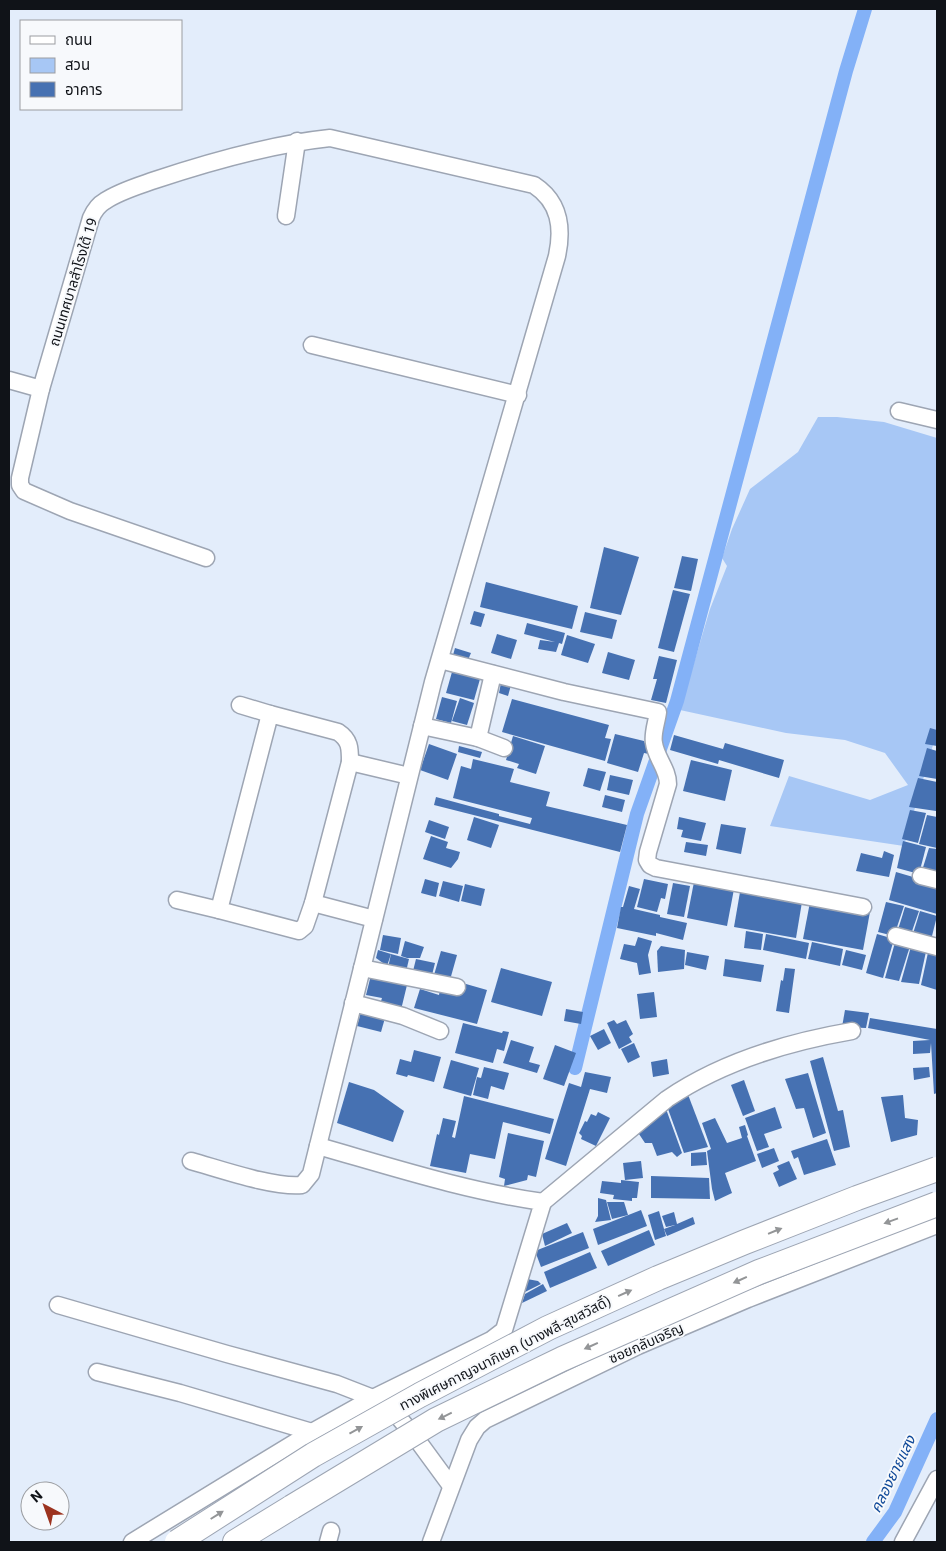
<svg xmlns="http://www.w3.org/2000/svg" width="946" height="1551" viewBox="0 0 946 1551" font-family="Roboto,'Noto Sans Thai',sans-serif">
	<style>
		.green { fill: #a7c7f5 }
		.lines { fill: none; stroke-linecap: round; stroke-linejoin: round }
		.canal { stroke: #83b1f7; stroke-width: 14 }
		.building { fill: #4671b2 }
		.minor-casing { stroke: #9da5b3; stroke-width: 19 }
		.highway-casing { stroke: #9da5b3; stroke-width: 26 }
		.minor { stroke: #fff; stroke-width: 16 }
		.highway { stroke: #fff; stroke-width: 24 }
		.highway-bridge-casing { stroke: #9da5b3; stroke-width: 26; stroke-linecap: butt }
		.highway-bridge { stroke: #fff; stroke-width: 24 }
		.oneway { fill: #939597 }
		.labels { text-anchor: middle; stroke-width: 4; stroke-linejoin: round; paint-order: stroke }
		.street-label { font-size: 14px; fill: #101318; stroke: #f7f9fc }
		.water-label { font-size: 15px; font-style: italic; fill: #0e4898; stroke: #f7f9fc }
	</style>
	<rect width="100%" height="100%" fill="#e3edfb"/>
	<polygon class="green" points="818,417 837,417 884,422 937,438 937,731 904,846 770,826 789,776 870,800 908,785 885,753 845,740 786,733 680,710 710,609 727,566 722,558 732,529 750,489 798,452"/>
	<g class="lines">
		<g class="canal">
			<polyline points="575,1068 637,814 677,701 846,71 865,9"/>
			<polyline points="873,1542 895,1512 937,1419"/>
		</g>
	</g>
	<g class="building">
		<polygon points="604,547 639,557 621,615 590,608"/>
		<polygon points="682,556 698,559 691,591 674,588"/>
		<polygon points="486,582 578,606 572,629 480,607"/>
		<polygon points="673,590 690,594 674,652 658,648"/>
		<polygon points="474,611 485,614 481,627 470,624"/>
		<polygon points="585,612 617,620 612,639 580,632"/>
		<polygon points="527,623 565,633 562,644 559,643 556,652 538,649 540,640 555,642 524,634"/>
		<polygon points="497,634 517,640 511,659 491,653"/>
		<polygon points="567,635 595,644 588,663 561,655"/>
		<polygon points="455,648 471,653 468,660 453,655"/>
		<polygon points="608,652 635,660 629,680 602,673"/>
		<polygon points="659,656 677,660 666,703 651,700 657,679 653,679"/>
		<polygon points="452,672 480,679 474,700 446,693"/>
		<polygon points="501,683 511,685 508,696 499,693"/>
		<polygon points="442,697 457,701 451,723 436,719"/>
		<polygon points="460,698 474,703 467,725 452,721"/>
		<polygon points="512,699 609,725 605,738 611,739 605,761 502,732"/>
		<polygon points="930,728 937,730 937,746 925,744"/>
		<polygon points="615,734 644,741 649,754 644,753 638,772 607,763"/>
		<polygon points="674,735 723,749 725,743 784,760 779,778 719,760 718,764 670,750"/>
		<polygon points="513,736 545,746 536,774 517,768 519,764 506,760"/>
		<polygon points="429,744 457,754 448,780 420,770"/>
		<polygon points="459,746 482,752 480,758 458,752"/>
		<polygon points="927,748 937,751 937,779 919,776"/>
		<polygon points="473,759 514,769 510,782 550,792 546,806 627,825 620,852 434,805 436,797 499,814 499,816 530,824 532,818 453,798 461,766 471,769"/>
		<polygon points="691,760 732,770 725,801 683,791"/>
		<polygon points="588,768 606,772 600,791 583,786"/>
		<polygon points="610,775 633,780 629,795 607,790"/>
		<polygon points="918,778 937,782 936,811 909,807"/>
		<polygon points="605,795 625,800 622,812 602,807"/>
		<polygon points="910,810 926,813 918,843 902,839"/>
		<polygon points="927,815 937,817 937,848 919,844"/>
		<polygon points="474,817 499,825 491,848 467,840"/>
		<polygon points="679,817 706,823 701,841 681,837 683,830 677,829"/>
		<polygon points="429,820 449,827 445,839 425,832"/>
		<polygon points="721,824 746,828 741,854 716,849"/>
		<polygon points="431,836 448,842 446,848 460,852 458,859 451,868 423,859"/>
		<polygon points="903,841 926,847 919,874 897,868"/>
		<polygon points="686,842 708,845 706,856 684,852"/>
		<polygon points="929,848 937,849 937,876 921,874"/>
		<polygon points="884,851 894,855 889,877 856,871 861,853 882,858"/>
		<polygon points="896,872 937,884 937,914 889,900"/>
		<polygon points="425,879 439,883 436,897 421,893"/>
		<polygon points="644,879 668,884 665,899 661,898 657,912 637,907"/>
		<polygon points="443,881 463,886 459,902 439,896"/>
		<polygon points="694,882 734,889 727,926 687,918"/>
		<polygon points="673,883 690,886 684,917 667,914"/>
		<polygon points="465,884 485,889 481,906 461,901"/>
		<polygon points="629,886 640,889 634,909 660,915 660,917 687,923 683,940 656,933 656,936 617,928 621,907 623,907"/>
		<polygon points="740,892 802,902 796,938 734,927"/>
		<polygon points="810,902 870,912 863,950 803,939"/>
		<polygon points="886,902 904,906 894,936 878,932"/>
		<polygon points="905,907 919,911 910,937 897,933"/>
		<polygon points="920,911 937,916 931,940 912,937"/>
		<polygon points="746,931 763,934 761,950 744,948"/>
		<polygon points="766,934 809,943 806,959 763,950"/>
		<polygon points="877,934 894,939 883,978 866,973"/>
		<polygon points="383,935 401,938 398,954 380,950"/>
		<polygon points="638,937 652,941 648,955 651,973 639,975 637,963 620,959 624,944 635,946"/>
		<polygon points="896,939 911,943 899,981 885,978"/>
		<polygon points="405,941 424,947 420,958 407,958 401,956"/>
		<polygon points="812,942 843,949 840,966 808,959"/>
		<polygon points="912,943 927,947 919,984 901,982"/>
		<polygon points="661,946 685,950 684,969 658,972 657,951"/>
		<polygon points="929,948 937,950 937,990 921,985"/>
		<polygon points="378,950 391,954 387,966 376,958"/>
		<polygon points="846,950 866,955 862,970 842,965"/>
		<polygon points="441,951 457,955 450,980 434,975"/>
		<polygon points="687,952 709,956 706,970 685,965"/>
		<polygon points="391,954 409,959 405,976 387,972"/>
		<polygon points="416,959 435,963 431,979 412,975"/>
		<polygon points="725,959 764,965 761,982 723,976"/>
		<polygon points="501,968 552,982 542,1016 491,1002"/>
		<polygon points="785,968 795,969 789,1013 776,1011 781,980 783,981"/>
		<polygon points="371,975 407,985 400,1014 379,1007 382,998 366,995"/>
		<polygon points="466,984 487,990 477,1024 414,1008 420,989 439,995 441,985 464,990"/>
		<polygon points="654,992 657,1017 640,1019 637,994"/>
		<polygon points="566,1009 583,1012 581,1024 564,1021"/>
		<polygon points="845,1010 869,1013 866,1028 842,1027"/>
		<polygon points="361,1012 385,1018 381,1032 357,1026"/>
		<polygon points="870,1018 937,1029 937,1093 934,1094 931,1043 930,1053 913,1054 913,1041 930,1040 868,1028"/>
		<polygon points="614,1020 617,1024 626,1020 633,1034 629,1037 632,1042 619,1049 607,1023"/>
		<polygon points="463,1023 502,1033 503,1031 509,1032 504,1051 497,1049 493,1063 455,1053"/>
		<polygon points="604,1029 611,1043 598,1050 590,1036"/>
		<polygon points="511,1040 534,1047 529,1062 540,1065 537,1073 503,1063"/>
		<polygon points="634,1043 640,1057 628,1063 621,1049"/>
		<polygon points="555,1045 576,1053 564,1086 543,1079"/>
		<polygon points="414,1050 441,1057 434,1082 408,1075 407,1077 396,1074 400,1059 411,1062"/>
		<polygon points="823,1057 838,1111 843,1110 850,1147 834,1151 810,1061"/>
		<polygon points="667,1059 669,1074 653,1077 651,1062"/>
		<polygon points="451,1060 479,1068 471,1096 443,1088"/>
		<polygon points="484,1067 509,1073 504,1090 491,1086 488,1099 473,1095 477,1077 481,1078"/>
		<polygon points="929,1067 930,1077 914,1080 913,1068"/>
		<polygon points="585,1072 611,1077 607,1093 590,1089 566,1166 545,1159 569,1083 581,1087"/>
		<polygon points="808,1073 826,1133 813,1138 804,1108 796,1109 785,1079"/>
		<polygon points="744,1080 755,1111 743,1116 731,1085"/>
		<polygon points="349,1082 374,1090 404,1111 393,1142 337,1123"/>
		<polygon points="687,1092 708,1147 684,1153 668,1109"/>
		<polygon points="903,1095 905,1118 918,1120 917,1135 891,1142 881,1097"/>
		<polygon points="464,1096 554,1119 550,1134 503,1122 495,1159 470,1154 466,1173 430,1166 437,1134 439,1135 443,1118 456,1121 452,1137 455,1138"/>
		<polygon points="775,1107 782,1128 764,1134 769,1147 757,1151 745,1118"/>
		<polygon points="666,1109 682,1153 677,1157 672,1152 657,1156 652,1143 645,1143 637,1131"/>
		<polygon points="598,1112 610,1118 596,1146 581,1139 582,1136 579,1133 585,1121 587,1122 591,1114 596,1116"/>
		<polygon points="715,1118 727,1143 742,1138 739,1127 745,1125 748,1135 747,1136 756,1161 725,1173 732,1193 715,1201 712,1189 707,1151 711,1149 702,1123"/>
		<polygon points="508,1133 544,1141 536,1177 528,1175 527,1180 504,1186 505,1179 499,1177"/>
		<polygon points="827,1139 836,1165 804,1175 798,1157 794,1159 791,1151"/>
		<polygon points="774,1148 779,1161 762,1168 757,1154"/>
		<polygon points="706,1152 707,1165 691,1166 691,1153"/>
		<polygon points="641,1161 643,1178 625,1180 623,1163"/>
		<polygon points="789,1161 797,1179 779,1187 773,1173 779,1170 777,1166"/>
		<polygon points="651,1176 709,1178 710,1199 651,1198"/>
		<polygon points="621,1180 639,1182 637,1198 632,1198 632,1201 613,1199 614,1195 600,1193 602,1181 621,1183"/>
		<polygon points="598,1198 606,1200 611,1220 595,1222 598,1216"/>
		<polygon points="607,1202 624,1202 628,1215 612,1219"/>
		<polygon points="641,1210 647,1226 598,1245 593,1229"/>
		<polygon points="659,1211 666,1236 655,1240 648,1215"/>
		<polygon points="674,1212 677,1224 693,1217 695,1224 667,1236 664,1229 675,1225 666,1227 662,1216"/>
		<polygon points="567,1223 572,1233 545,1246 542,1234"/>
		<polygon points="649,1230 655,1245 608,1266 601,1251"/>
		<polygon points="583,1232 589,1248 541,1267 535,1251"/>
		<polygon points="590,1252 597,1268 550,1288 544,1272"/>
		<polygon points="527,1279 538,1281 541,1284 525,1292"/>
		<polygon points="543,1284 547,1291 522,1303 525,1294"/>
	</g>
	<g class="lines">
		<g class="minor-casing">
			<g id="minor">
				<polyline points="286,216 297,141"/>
				<polyline points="312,345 518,395"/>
				<path d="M9,380L41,389L91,218C94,211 98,205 105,201C120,191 138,186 155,180C209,162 273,144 330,138L534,185C560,202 563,228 557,256L433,682L311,1174L302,1185C274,1188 220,1169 191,1161"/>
				<polyline points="41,389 20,478 20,485 24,491 70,511 206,558"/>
				<polyline points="899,411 937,420"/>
				<path d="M440,660L564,692L658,712C657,721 652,734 654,743C656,758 668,769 668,784L648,852L647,860L650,865L656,868L863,907"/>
				<polyline points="240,705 270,714"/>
				<path d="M270,714L338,732C350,740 350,748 350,762L313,903L305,926L299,931L219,910Z"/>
				<polyline points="422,726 478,738 504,748"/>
				<polyline points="478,738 493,674"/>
				<polyline points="350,762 409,776"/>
				<polyline points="921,876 937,880"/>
				<polyline points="177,900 219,910"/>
				<polyline points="313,903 374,919"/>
				<polyline points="896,936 937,947"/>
				<polyline points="362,968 457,987"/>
				<polyline points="353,1003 403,1016 440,1031"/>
				<path d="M543,1202L667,1099C721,1062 788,1042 852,1031"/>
				<polyline points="58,1305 227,1354 337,1384 373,1398"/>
				<polyline points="97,1372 180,1393 312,1432"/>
				<polyline points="387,1403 418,1441 451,1486"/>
				<path d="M132,1542L312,1432L373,1398L491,1340L504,1330L543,1202C466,1191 392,1167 318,1146"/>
				<polyline points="328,1542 331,1531"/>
				<polyline points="431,1542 469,1440 477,1427 485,1420 638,1346 748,1299 937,1225"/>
				<polyline points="903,1542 937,1479"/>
			</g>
		</g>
		<g class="highway-casing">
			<polyline id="highway" points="235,1542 292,1507"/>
		</g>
		<use href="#minor" class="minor"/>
		<use href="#highway" class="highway"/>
		<g class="highway-bridge-casing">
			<g id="highway-bridge">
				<polyline points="292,1507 436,1420 562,1359 759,1272 937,1204"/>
				<polyline points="177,1542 313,1455 420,1395 548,1328 658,1278 745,1242 857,1198 937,1169"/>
			</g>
		</g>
		<use href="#highway-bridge" class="highway-bridge"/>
	</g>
	<defs><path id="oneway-solid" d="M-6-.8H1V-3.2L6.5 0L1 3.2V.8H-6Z" transform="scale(1.25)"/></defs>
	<g class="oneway">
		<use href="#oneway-solid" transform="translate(891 1221) rotate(160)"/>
		<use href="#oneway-solid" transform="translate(775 1231) rotate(-22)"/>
		<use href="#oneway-solid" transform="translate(740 1280) rotate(156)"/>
		<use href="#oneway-solid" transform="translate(625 1293) rotate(-24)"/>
		<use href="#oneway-solid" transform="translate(591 1346) rotate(156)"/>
		<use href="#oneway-solid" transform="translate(445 1416) rotate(154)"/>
		<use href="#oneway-solid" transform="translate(356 1430) rotate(-29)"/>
		<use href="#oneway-solid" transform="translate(217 1515) rotate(-32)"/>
	</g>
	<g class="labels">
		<g class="street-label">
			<text transform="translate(73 282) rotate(-73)" y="5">ถนนเทศบาลสำโรงใต้ 19</text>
			<text transform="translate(646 1343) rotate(-24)" y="5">ซอยกลับเจริญ</text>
			<text transform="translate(505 1353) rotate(-27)" y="5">ทางพิเศษกาญจนาภิเษก (บางพลี-สุขสวัสดิ์)</text>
		</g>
		<g class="water-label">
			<text transform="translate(893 1474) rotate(-64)" y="5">คลองยายแสง</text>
		</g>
	</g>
	<rect width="946" height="1551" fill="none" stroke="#101318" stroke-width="20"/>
	<rect x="20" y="20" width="162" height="90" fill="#f7f9fc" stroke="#9b9da1"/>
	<rect x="30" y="36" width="25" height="8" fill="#ffffff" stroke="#9b9da1"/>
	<text x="65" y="45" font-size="15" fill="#101318">ถนน</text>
	<rect x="30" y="58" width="25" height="15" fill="#a7c7f5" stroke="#9b9da1"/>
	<text x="65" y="70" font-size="15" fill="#101318">สวน</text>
	<rect x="30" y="82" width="25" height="15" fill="#4671b2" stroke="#9b9da1"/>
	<text x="65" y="95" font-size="15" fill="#101318">อาคาร</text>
	<g transform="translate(45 1506) rotate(319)"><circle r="24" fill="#f7f9fc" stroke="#9b9da1"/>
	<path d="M0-4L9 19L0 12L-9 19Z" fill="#9c331f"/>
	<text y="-8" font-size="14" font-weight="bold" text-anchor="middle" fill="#101318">N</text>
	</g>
</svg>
